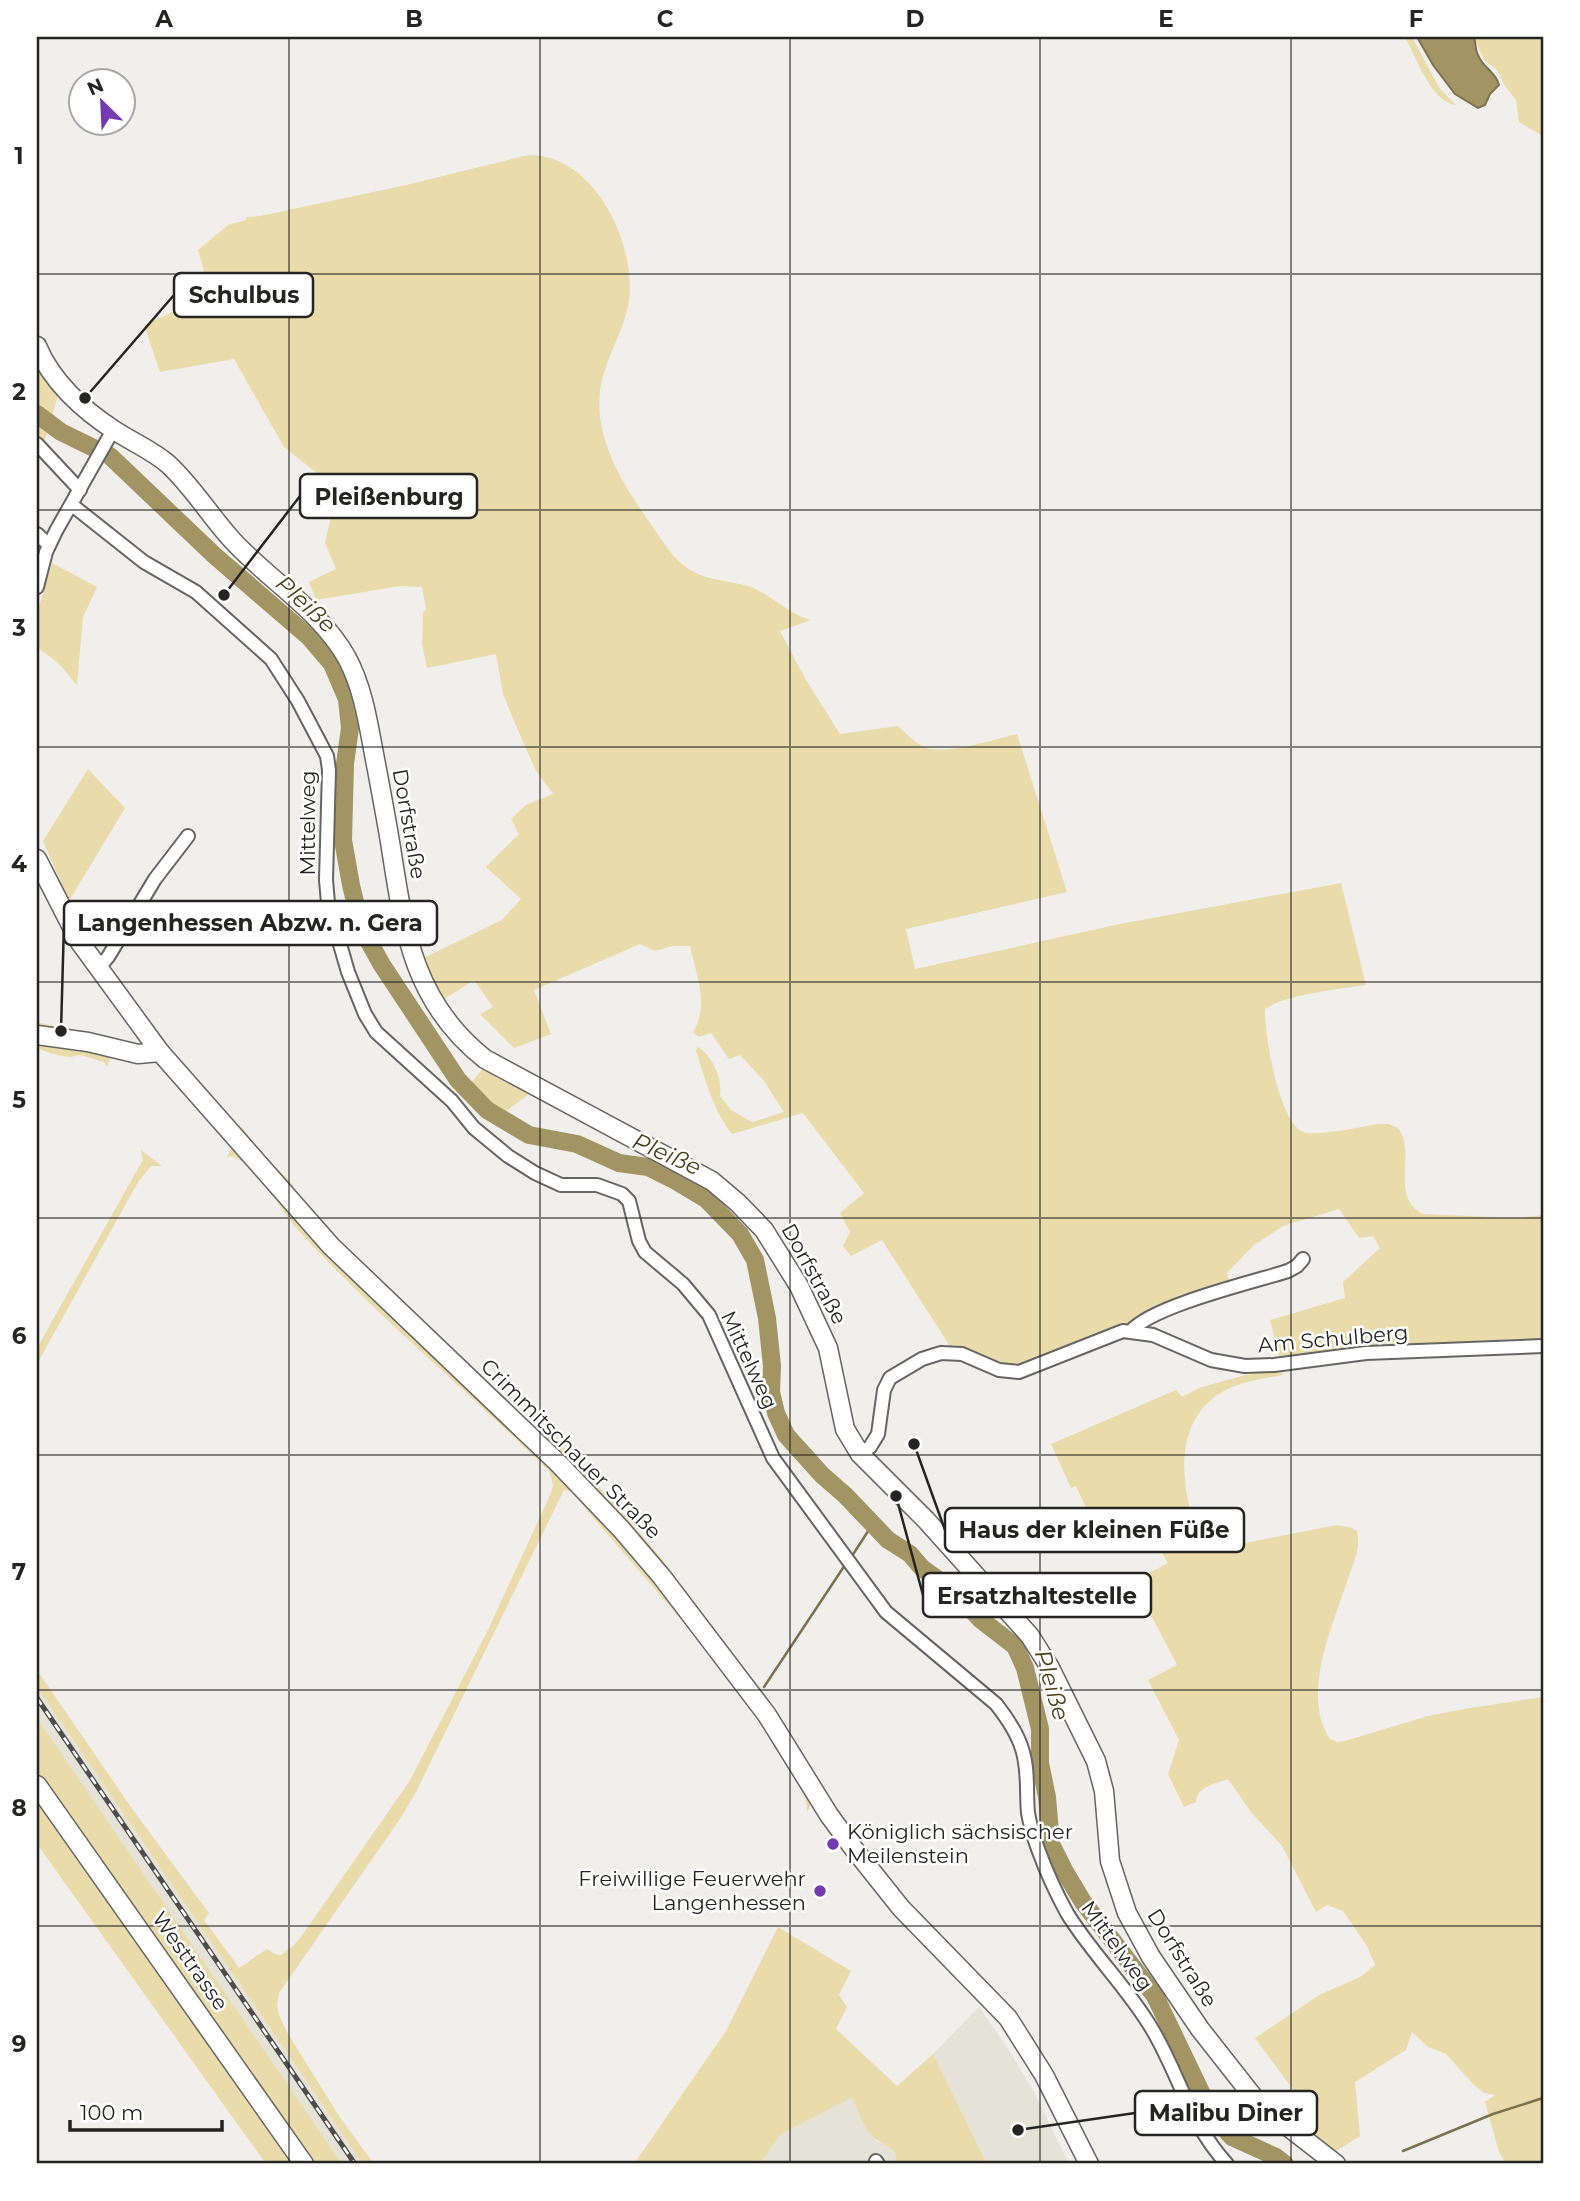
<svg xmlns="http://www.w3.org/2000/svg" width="1580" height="2201" viewBox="0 0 1580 2201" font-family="Montserrat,sans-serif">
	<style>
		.built { fill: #e5e2d8 }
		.green { fill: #eadbaa }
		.water { fill: #a39464; stroke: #7d7250; stroke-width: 2 }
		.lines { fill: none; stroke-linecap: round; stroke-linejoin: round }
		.stream { stroke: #7d7250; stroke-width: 2.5 }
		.river { stroke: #a39464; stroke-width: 18 }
		.street-casing { stroke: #666563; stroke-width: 16 }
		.secondary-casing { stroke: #666563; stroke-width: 21 }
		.street { stroke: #fff; stroke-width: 12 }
		.secondary { stroke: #fff; stroke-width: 18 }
		.rail-casing { stroke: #4d4d4b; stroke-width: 5 }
		.rail { stroke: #fff; stroke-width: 2.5; stroke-dasharray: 8; stroke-linecap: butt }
		.grid { fill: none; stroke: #242422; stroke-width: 2; stroke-opacity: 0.55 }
		.poi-dot { fill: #743ab0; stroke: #fff; stroke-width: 2.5 }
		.labels { text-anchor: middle; stroke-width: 5; stroke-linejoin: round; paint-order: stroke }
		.street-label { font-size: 21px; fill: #242422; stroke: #fff }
		.poi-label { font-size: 21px; fill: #242422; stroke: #fff; text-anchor: start }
		.water-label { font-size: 23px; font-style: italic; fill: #493d15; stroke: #fff }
		.leader { fill: none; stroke: #242422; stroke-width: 2.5 }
		.callout-dot { fill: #242422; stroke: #fff; stroke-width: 2.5 }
		.callout { fill: #fff; stroke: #242422; stroke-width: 2.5 }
		.callout-label { font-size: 23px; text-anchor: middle; font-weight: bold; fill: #242422 }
		.neatline { fill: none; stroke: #242422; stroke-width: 2.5 }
		.grid-label { font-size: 23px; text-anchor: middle; font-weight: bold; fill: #242422 }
	</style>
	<rect width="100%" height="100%" fill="#f0efec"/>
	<g class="built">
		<polygon points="37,1687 87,1760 363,2164 342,2164 72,1770 37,1718"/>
		<polygon points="979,2007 1007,2047 1035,2094 1069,2164 987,2164 933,2054"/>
		<polygon points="852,2096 872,2136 878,2142 890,2146 897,2158 896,2164 760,2164 781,2134"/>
	</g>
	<g class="green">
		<path d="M1405,37H1412L1440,89L1456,105C1431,102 1416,57 1405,37Z"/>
		<polygon points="1474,37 1543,37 1543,136 1519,122 1516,100 1505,86 1497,70 1484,60"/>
		<path d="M528,155C594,154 636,242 629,300C625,331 604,359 600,391C594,443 627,490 655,530C664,543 673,558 686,567C704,581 730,580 751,587C772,595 789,615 811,620L780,631L806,680L840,734L898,726C906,733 914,742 924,747C946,756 994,739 1017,734L1067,892L906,929L915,969L1120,924L1341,883L1366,985C1339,989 1287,994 1265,1009C1264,1033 1279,1122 1303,1132C1316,1137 1364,1126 1379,1124H1388L1398,1128C1417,1153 1389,1197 1423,1214L1517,1218L1543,1215V1341L1375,1347L1279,1356L1270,1320L1345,1298L1343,1282L1380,1248L1373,1236L1359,1238L1339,1209L1283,1226L1254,1245L1227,1273L1231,1287L1019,1371L953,1351L882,1240L851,1256L843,1246L850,1232L840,1213L864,1193L803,1113L732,1134C713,1110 705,1079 696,1050L698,1047C712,1055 723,1080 720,1096L731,1110L752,1122L784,1112L764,1081L740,1055L729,1059L711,1033L699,1037L693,1032C710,1006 696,974 690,946H673L655,951L640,944L534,990L551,1034L514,1048L480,1014L493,1007L474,980L437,1004L415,962L502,920L521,899L486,867L519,834L511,819L526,805L553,794L536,771L514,721L503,694L496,654L427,668L422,644L423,613L426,609L422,587L400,586L316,600L309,582L336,569L325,543L331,516L323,478L284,447L234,359L160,372L144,325L211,295L198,250L228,225L246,220V217L260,216L406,185Z"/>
		<polygon points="37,368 51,383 58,395 43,447 37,440"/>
		<polygon points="52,563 97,587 83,617 77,685 57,662 37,647 37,613"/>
		<polygon points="88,769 125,808 69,901 43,841"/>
		<polygon points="37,1022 117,1041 107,1067 104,1062 80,1055 70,1057 52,1054 37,1048"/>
		<polygon points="485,1066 533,1091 505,1112 491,1107 469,1085"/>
		<path d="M242,1127L265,1157L290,1181L300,1198L350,1252L537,1433L554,1436L561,1441L573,1463L612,1500L661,1558L769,1701L820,1784L807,1812C807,1793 795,1779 786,1763C728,1664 644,1580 571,1491L564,1490L416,1792L400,1819L279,1993L277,2005L279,2015L287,2032L339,2116L374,2164H363L37,1687V1670L133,1810L209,1913L204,1920L239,1968L267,1949L275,1954L281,1955L294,1945L303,1934L409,1782L487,1632L551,1493L553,1485L549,1471C466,1390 376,1315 298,1230C281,1211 254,1160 230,1156L226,1159Z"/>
		<polygon points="141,1150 162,1166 151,1166 138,1182 37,1364 37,1348 140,1165 143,1160"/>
		<path d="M1281,1365L1283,1375C1258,1380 1232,1382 1212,1399C1179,1427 1181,1472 1190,1510C1194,1527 1197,1540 1214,1549L1337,1525L1352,1528L1357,1531C1361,1548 1354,1562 1348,1578C1334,1624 1300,1693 1330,1739L1337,1742L1345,1741L1428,1716L1470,1708L1543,1697V2164H1506L1499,2152L1485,2102L1495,2095L1484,2093L1473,2084L1446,2054L1428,2047L1412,2032L1406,2050L1355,2082L1360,2136L1330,2155L1301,2133L1314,2118L1255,2038L1319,1995L1360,1977L1375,1965L1367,1946L1343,1911L1327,1905L1316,1912L1282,1846L1251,1812L1228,1779C1215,1784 1197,1786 1196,1802L1184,1807L1168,1774L1179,1740L1148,1680L1177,1665L1152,1617L1141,1577L1168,1563L1150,1533L1122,1549L1100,1511L1090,1516L1076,1486L1071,1488L1051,1444L1176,1390L1182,1397L1199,1388Z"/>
		<polygon points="37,1718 342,2164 266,2164 37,1844"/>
		<path d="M778,1927L851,1971L839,1995L847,2007L836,2029L897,2086L933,2054L987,2164H896C899,2146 883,2146 873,2137C863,2128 858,2108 852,2097L781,2134L760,2164H634L726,2031Z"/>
	</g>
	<path class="water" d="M1417,37H1474C1476,43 1475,50 1478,55C1483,68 1496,72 1499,85L1490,94L1485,105L1478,108L1455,94L1433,65Z"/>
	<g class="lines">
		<g class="stream">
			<polyline points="852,1556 872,1525"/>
			<polyline points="764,1687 845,1565"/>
			<polyline points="1403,2151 1493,2114 1543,2098"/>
		</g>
		<polyline class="river" points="37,414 61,432 110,456 214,555 309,637 332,664 347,699 350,728 345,764 343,840 351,885 358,914 368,940 382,965 458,1080 487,1110 529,1135 577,1144 619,1163 648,1167 676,1181 706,1199 740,1234 755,1260 767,1318 772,1366 771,1392 776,1413 786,1435 822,1475 845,1495 888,1540 910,1554 922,1568 955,1592 980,1619 1015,1646 1025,1668 1040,1729 1040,1763 1047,1797 1051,1844 1065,1872 1083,1902 1155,1996 1211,2113 1232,2137 1276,2157 1285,2164"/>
		<g class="street-casing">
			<g id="street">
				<polyline points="37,444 80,490"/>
				<path d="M72,505L144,562L196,592L271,659L298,701L327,756L329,770L326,880L328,903L348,972L365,1014L376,1032L452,1101L474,1128L508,1156L535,1173L561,1185H597L622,1194L629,1201L639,1241L645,1252L683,1284L709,1315L773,1458L886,1612L996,1704C1007,1718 1017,1732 1022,1749C1029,1770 1026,1793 1028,1813C1030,1825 1034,1838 1038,1849C1046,1871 1056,1893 1067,1913C1092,1954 1128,1988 1152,2029C1180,2076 1189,2123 1227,2164"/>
				<polyline points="37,534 49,545"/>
				<polyline points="37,587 46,552 56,531 113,430"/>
				<polyline points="98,969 108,957 155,879 188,836"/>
				<path d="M1131,1331C1152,1306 1253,1282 1288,1271L1297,1266L1303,1259"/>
				<polyline points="860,1454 870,1447 878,1434 884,1390 890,1378 922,1359 941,1353 962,1354 999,1370 1019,1372 1123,1331 1153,1335 1211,1360 1245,1366 1274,1365 1366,1353 1543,1346"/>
				<polyline points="876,2161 878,2164"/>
			</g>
		</g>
		<g class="secondary-casing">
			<g id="secondary">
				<path d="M37,346C51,381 83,410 114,430C132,442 152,450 168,464C193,487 210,516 233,541C269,580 321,611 347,658C363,688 368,722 374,754C380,786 386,817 391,848C404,932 414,1003 485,1059L712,1181L738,1203L764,1230L799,1286L828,1348L845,1429L860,1454L926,1520L1030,1636L1049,1666L1096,1761L1104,1791L1110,1861L1127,1913L1151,1957L1200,2029L1259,2104L1336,2164"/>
				<polyline points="37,859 79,941 160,1052 331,1246 558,1463 621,1529 662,1577 767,1715 829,1815 854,1849 901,1908 1008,2018 1044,2075 1089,2164"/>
				<polyline points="37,1035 88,1042 138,1054 160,1052"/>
				<polyline points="37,1785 304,2164"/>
			</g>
		</g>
		<use href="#street" class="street"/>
		<use href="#secondary" class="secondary"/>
		<g class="rail-casing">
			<polyline id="rail" points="37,1698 355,2164"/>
		</g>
		<use href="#rail" class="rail"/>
	</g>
	<path class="grid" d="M289,37V2164M540,37V2164M790,37V2164M1040,37V2164M1291,37V2164M37,274H1543M37,510H1543M37,747H1543M37,982H1543M37,1218H1543M37,1455H1543M37,1690H1543M37,1926H1543"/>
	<g class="poi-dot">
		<circle cx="833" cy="1844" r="7"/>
		<circle cx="820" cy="1891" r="7"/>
	</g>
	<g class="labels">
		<g class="street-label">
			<text transform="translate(308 823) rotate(-90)" y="7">Mittelweg</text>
			<text transform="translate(409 824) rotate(80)" y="7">Dorfstraße</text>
			<text transform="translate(814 1274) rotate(61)" y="7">Dorfstraße</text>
			<text transform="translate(1333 1339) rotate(-5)" y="7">Am Schulberg</text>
			<text transform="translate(749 1360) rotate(65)" y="7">Mittelweg</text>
			<text transform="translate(571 1449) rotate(45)" y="7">Crimmitschauer Straße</text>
			<text transform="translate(1117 1946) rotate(54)" y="7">Mittelweg</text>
			<text transform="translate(1182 1958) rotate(58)" y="7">Dorfstraße</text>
			<text transform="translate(190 1961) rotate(55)" y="7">Westtrasse</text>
		</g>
		<g class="poi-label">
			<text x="847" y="1839">Königlich sächsischer<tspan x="847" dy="24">Meilenstein</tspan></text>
			<text x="806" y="1886" text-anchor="end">Freiwillige Feuerwehr<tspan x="806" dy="24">Langenhessen</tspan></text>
		</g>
		<g class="water-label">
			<text transform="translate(306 604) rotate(43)" y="8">Pleiße</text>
			<text transform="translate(667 1154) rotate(24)" y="8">Pleiße</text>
			<text transform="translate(1052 1685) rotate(74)" y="8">Pleiße</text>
		</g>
	</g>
	<path class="leader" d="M85 398L174 295M224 595L300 496M61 1031L64 923M914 1444L945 1530M896 1496L923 1595M1018 2130L1135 2113"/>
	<g class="callout-dot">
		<circle cx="85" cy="398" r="7"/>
		<circle cx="224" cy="595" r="7"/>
		<circle cx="61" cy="1031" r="7"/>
		<circle cx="914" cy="1444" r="7"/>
		<circle cx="896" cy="1496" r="7"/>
		<circle cx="1018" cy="2130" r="7"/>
	</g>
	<g class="callout">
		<rect x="174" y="273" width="139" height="44" rx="7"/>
		<rect x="300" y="474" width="177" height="44" rx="7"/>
		<rect x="64" y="901" width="373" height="44" rx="7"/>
		<rect x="945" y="1508" width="299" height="44" rx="7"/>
		<rect x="923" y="1573" width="228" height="44" rx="7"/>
		<rect x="1135" y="2091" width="182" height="44" rx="7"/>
	</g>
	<g class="callout-label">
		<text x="244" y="303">Schulbus</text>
		<text x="389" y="505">Pleißenburg</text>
		<text x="250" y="931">Langenhessen Abzw. n. Gera</text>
		<text x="1094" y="1538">Haus der kleinen Füße</text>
		<text x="1037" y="1604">Ersatzhaltestelle</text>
		<text x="1226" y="2121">Malibu Diner</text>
	</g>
	<rect width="1580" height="2201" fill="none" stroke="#ffffff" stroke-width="77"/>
	<g transform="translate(102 102) rotate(336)"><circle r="33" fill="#ffffff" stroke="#a7a7a7" stroke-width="2"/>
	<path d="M0-5L12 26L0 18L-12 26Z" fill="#743ab0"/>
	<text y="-10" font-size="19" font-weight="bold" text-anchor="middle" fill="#242422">N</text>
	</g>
	<path d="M70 2120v10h152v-10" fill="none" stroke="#242422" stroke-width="3.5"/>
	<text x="80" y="2120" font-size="21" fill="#242422" stroke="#ffffff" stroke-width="5" paint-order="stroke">100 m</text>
	<rect x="38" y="38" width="1504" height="2124" class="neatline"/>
	<g class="grid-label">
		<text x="164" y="27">A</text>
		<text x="414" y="27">B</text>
		<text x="665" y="27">C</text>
		<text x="915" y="27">D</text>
		<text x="1166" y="27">E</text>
		<text x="1416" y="27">F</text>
		<text x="19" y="164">1</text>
		<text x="19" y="400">2</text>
		<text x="19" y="636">3</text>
		<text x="19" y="872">4</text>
		<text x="19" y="1108">5</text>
		<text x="19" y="1344">6</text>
		<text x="19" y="1580">7</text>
		<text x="19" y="1816">8</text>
		<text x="19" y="2052">9</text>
	</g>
</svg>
